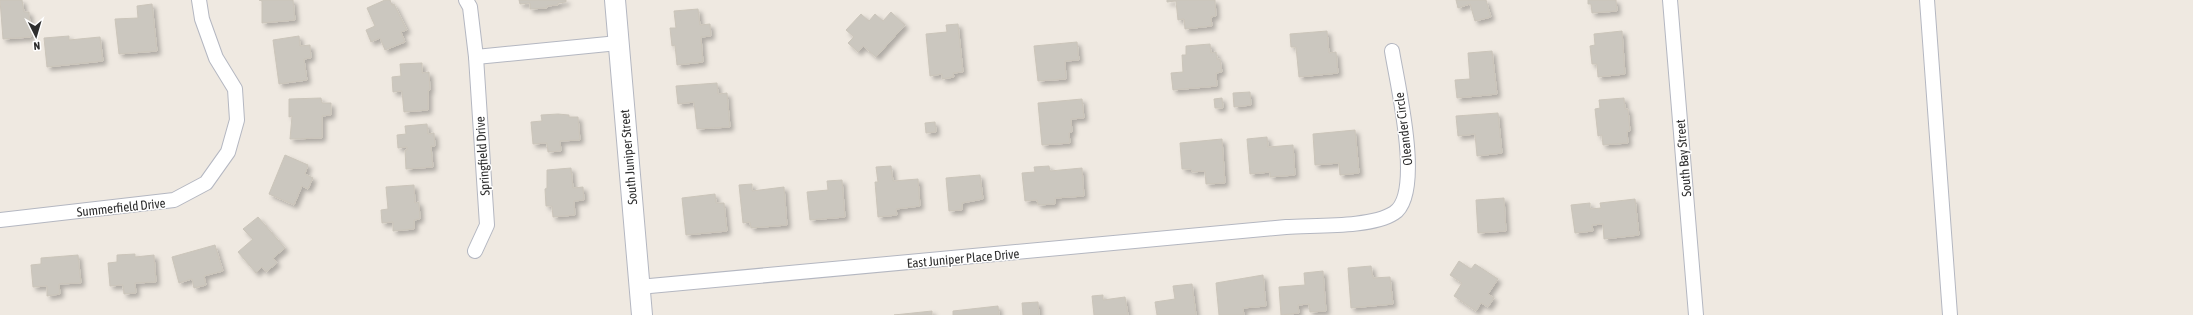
<svg xmlns="http://www.w3.org/2000/svg" width="2193" height="315" viewBox="0 0 2193 315" font-family="'Asap Condensed',sans-serif">
	<style>
		.building { fill: #cbc7bf; stroke: #cbc5ba; filter: url(#shadow) }
		.lines { fill: none; stroke-linecap: round; stroke-linejoin: round }
		.street-casing { stroke: #b4b7c1; stroke-width: 16 }
		.secondary-casing { stroke: #b4b7c1; stroke-width: 22 }
		.street { stroke: #fff; stroke-width: 14 }
		.secondary { stroke: #fff; stroke-width: 20 }
		.labels { text-anchor: middle; stroke-width: 3; stroke-linejoin: round; paint-order: stroke }
		.street-label { font-size: 13px; fill: #2e2e2e; stroke: #fff }
	</style>
	<defs>
		<filter id="shadow"><feDropShadow dx="3.5" dy="3.5" stdDeviation="2" flood-color="#0004"/></filter>
	</defs>
	<rect width="100%" height="100%" fill="#efe9e1"/>
	<g class="building">
		<polygon points="0,0 22,0 24,12 29,12 31,37 3,39"/>
		<polygon points="259,0 293,0 295,20 262,23 262,1"/>
		<polygon points="385,0 390,0 392,5 394,4 407,30 401,32 405,42 385,50 380,38 371,42 366,30 375,26 367,8"/>
		<polygon points="519,0 566,0 566,2 558,3 558,5 547,6 547,8 530,9 530,3 520,4"/>
		<polygon points="1167,0 1215,0 1216,16 1211,17 1212,26 1185,29 1184,19 1178,20 1176,1 1167,2"/>
		<polygon points="1456,0 1486,0 1491,17 1475,21 1470,4 1458,8"/>
		<polygon points="1588,0 1616,0 1617,11 1592,13 1591,4 1588,4"/>
		<polygon points="152,4 157,51 119,54 115,19 138,18 137,6"/>
		<polygon points="698,9 700,25 710,24 711,36 701,37 703,62 677,65 675,45 672,46 670,28 676,28 674,11"/>
		<polygon points="891,12 905,25 876,57 863,46 858,52 848,43 854,37 846,30 861,14 869,21 875,14 883,21"/>
		<polygon points="958,24 963,72 953,73 954,77 942,79 942,74 930,76 926,34 947,32 946,25"/>
		<polygon points="1327,31 1329,53 1336,52 1338,73 1299,77 1296,47 1291,47 1290,34"/>
		<polygon points="1622,31 1625,74 1598,77 1597,64 1592,64 1590,46 1595,45 1594,34"/>
		<polygon points="69,36 69,40 100,37 103,61 47,67 44,38"/>
		<polygon points="299,36 300,46 310,45 311,58 304,59 307,80 279,84 273,40"/>
		<polygon points="1077,42 1079,60 1065,61 1066,79 1038,81 1034,46"/>
		<polygon points="1210,44 1211,53 1216,52 1217,59 1220,59 1222,72 1216,73 1217,86 1173,90 1171,73 1183,72 1182,55 1186,55 1186,46"/>
		<polygon points="1492,51 1497,94 1457,98 1455,80 1470,79 1468,53"/>
		<polygon points="422,63 422,73 429,72 430,90 428,90 428,110 404,112 402,91 393,92 392,77 401,76 400,64"/>
		<polygon points="717,83 718,94 727,93 730,127 697,129 694,102 678,104 676,86"/>
		<polygon points="1250,92 1251,105 1234,107 1233,93"/>
		<polygon points="321,98 322,103 331,103 331,115 322,116 322,138 290,139 292,116 289,117 289,99"/>
		<polygon points="1222,98 1223,108 1215,108 1214,99"/>
		<polygon points="1624,98 1625,109 1628,109 1630,131 1627,131 1628,143 1603,145 1602,135 1598,136 1595,109 1600,108 1599,100"/>
		<polygon points="1082,99 1084,118 1071,119 1072,132 1069,133 1070,143 1042,145 1038,103"/>
		<polygon points="1498,113 1502,153 1477,156 1475,134 1458,136 1456,116"/>
		<polygon points="558,114 569,115 569,117 578,117 580,140 560,141 561,151 548,152 547,143 533,144 531,122 542,121 541,115"/>
		<polygon points="935,122 936,132 926,133 925,123"/>
		<polygon points="427,124 428,134 434,133 435,146 431,146 433,167 406,169 405,150 407,150 407,147 398,148 397,135 406,134 405,126"/>
		<polygon points="1355,130 1359,173 1340,175 1339,163 1315,165 1313,134"/>
		<polygon points="1267,137 1268,147 1293,145 1295,175 1270,177 1270,172 1250,174 1247,139"/>
		<polygon points="1222,139 1225,183 1206,184 1205,171 1192,172 1191,169 1182,169 1180,143"/>
		<polygon points="285,155 308,165 305,174 313,178 308,189 302,186 294,205 269,194"/>
		<polygon points="891,166 893,181 918,179 920,206 896,209 897,215 878,217 875,182 878,182 876,167"/>
		<polygon points="1049,166 1050,171 1082,168 1084,196 1055,198 1055,204 1038,205 1037,200 1025,201 1022,173 1035,172 1034,167"/>
		<polygon points="571,168 573,188 583,187 584,200 574,201 575,215 553,217 552,206 546,206 545,189 547,188 547,170"/>
		<polygon points="980,175 983,199 962,203 962,210 949,211 946,178"/>
		<polygon points="842,180 845,217 810,220 807,192 828,190 827,181"/>
		<polygon points="752,184 752,191 784,187 787,225 751,228 750,222 743,223 739,185"/>
		<polygon points="414,185 415,203 419,202 420,219 414,220 414,229 393,231 393,222 382,223 381,210 388,209 386,187"/>
		<polygon points="715,194 716,203 724,203 727,231 686,235 682,198"/>
		<polygon points="1504,198 1506,231 1478,233 1476,200"/>
		<polygon points="1635,199 1639,235 1604,239 1603,224 1592,225 1593,231 1575,233 1571,205 1590,203 1590,209 1601,208 1600,203"/>
		<polygon points="258,217 285,248 273,258 277,263 266,272 262,267 256,273 238,252 253,239 243,229"/>
		<polygon points="215,245 223,271 204,276 206,285 194,288 192,279 179,283 172,257"/>
		<polygon points="135,254 135,257 154,255 156,282 135,283 136,293 124,294 123,285 110,286 108,263 117,262 117,255"/>
		<polygon points="78,255 81,283 59,284 60,294 47,296 47,286 33,287 31,265 41,264 41,258"/>
		<polygon points="1459,261 1471,269 1475,264 1498,279 1488,294 1494,298 1488,307 1481,303 1476,311 1454,296 1462,283 1450,275"/>
		<polygon points="1371,266 1373,278 1390,277 1393,304 1351,308 1348,268"/>
		<polygon points="1323,271 1326,311 1310,312 1309,304 1298,305 1299,313 1281,315 1279,287 1305,285 1304,273"/>
		<polygon points="1263,275 1266,306 1243,308 1244,315 1219,315 1216,283"/>
		<polygon points="1192,284 1196,315 1157,315 1155,302 1175,299 1173,286"/>
		<polygon points="1103,295 1103,300 1125,297 1128,315 1094,315 1092,296"/>
		<polygon points="1038,302 1039,315 1023,315 1022,303"/>
		<polygon points="998,306 999,315 953,315 953,311"/>
		<polygon points="932,311 932,315 894,315"/>
	</g>
	<g class="lines">
		<g class="street-casing">
			<g id="street">
				<polyline points="466,0 470,7 476,57 487,225 475,251"/>
				<polyline points="1670,0 1696,315"/>
				<polyline points="1927,0 1950,315"/>
				<polyline points="476,57 618,43"/>
				<polyline points="0,220 174,200 206,183 228,152 237,120 235,89 216,58 202,19 199,0"/>
				<path d="M639,287L1286,227C1314,225 1371,228 1394,213C1424,194 1397,83 1392,51"/>
			</g>
		</g>
		<g class="secondary-casing">
			<polyline id="secondary" points="615,0 642,315"/>
		</g>
		<use href="#street" class="street"/>
		<use href="#secondary" class="secondary"/>
	</g>
	<g class="labels">
		<g class="street-label">
			<text transform="translate(1403 129) rotate(-97)" y="5">Oleander Circle</text>
			<text transform="translate(482 156) rotate(-94)" y="5">Springfield Drive</text>
			<text transform="translate(628 157) rotate(-95)" y="5">South Juniper Street</text>
			<text transform="translate(1683 158) rotate(-95)" y="5">South Bay Street</text>
			<text transform="translate(121 207) rotate(-6)" y="5">Summerfield Drive</text>
			<text transform="translate(963 258) rotate(-5)" y="5">East Juniper Place Drive</text>
		</g>
	</g>
	<g transform="translate(36 36) rotate(175)" stroke="#ffffff" stroke-width="3" paint-order="stroke">
	<path d="M0-3L7 15L0 10L-7 15Z" fill="#2e2e2e"/>
	<text y="-6" font-size="11" font-weight="bold" text-anchor="middle" fill="#2e2e2e">N</text>
	</g>
</svg>
